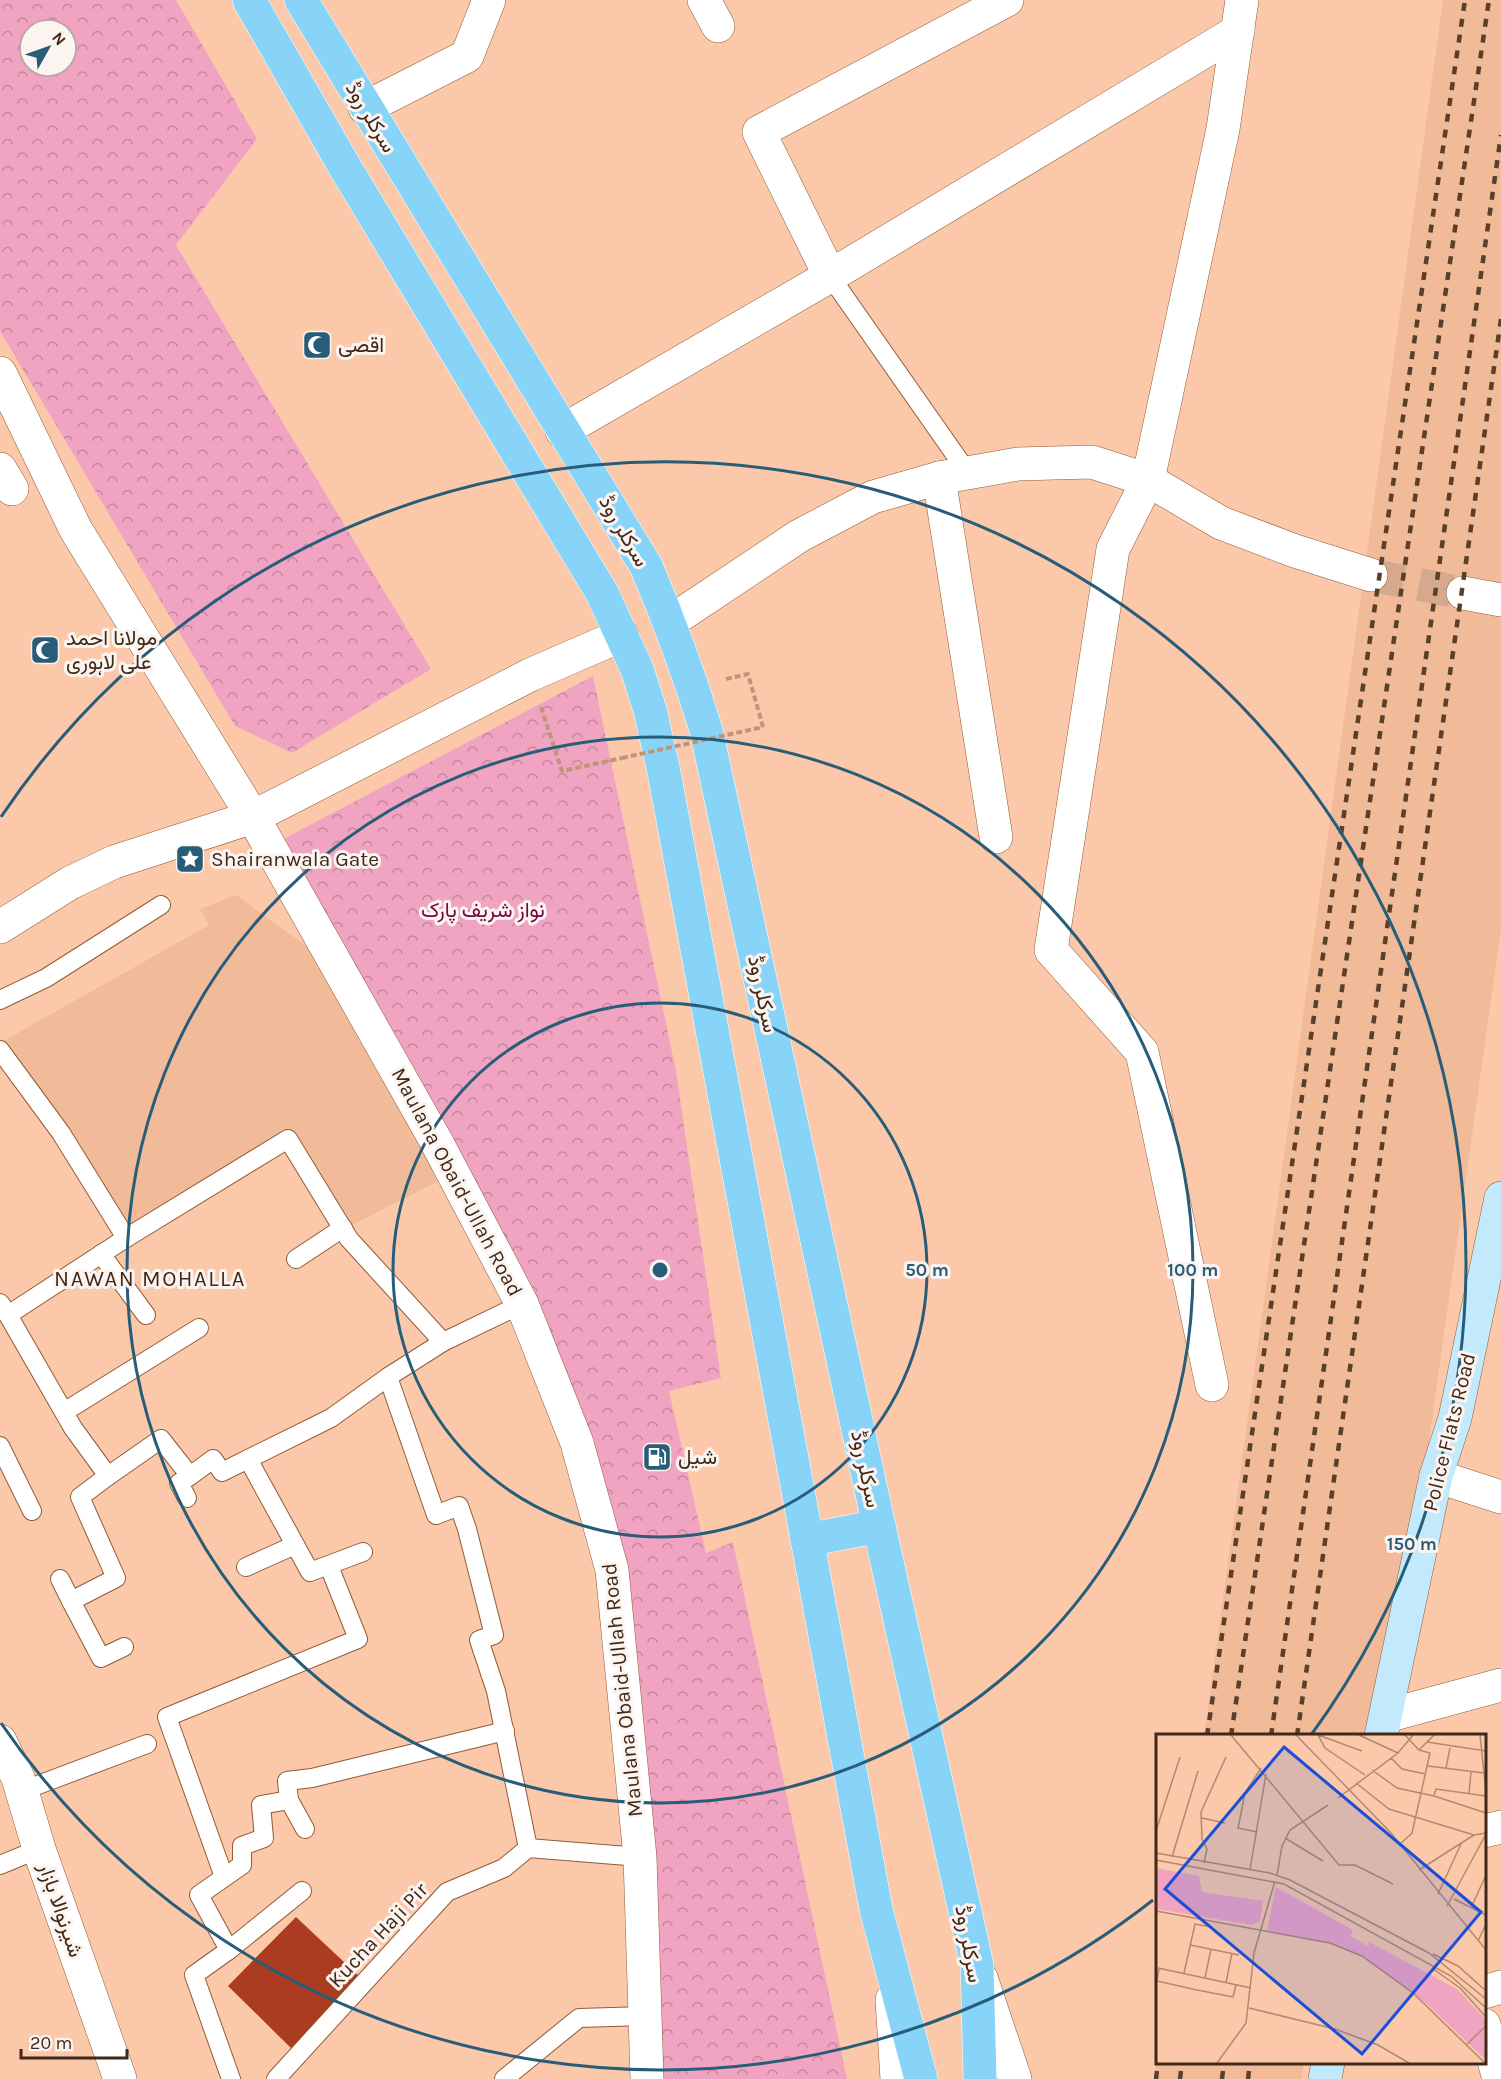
<svg xmlns="http://www.w3.org/2000/svg" width="1501" height="2079" viewBox="0 0 1501 2079" font-family="Karla,Vazirmatn,sans-serif">
	<style>
		.built { fill: #f1bb99 }
		.park { fill: url(#park-crowns); fill-rule: evenodd }
		.building { fill: #ab3b21 }
		.lines { fill: none; stroke-linecap: round; stroke-linejoin: round }
		.street-tunnel { stroke: #d6a98c; stroke-width: 33; stroke-dasharray: 33 16; stroke-linecap: butt }
		.lane-casing { stroke: #915b35; stroke-width: 20 }
		.street-casing { stroke: #915b35; stroke-width: 34 }
		.secondary-casing { stroke: #915b35; stroke-width: 34 }
		.primary-casing { stroke: #fff; stroke-width: 34 }
		.path { stroke: #bf957a; stroke-width: 4; stroke-dasharray: 6 3; stroke-linecap: butt }
		.lane { stroke: #fff; stroke-width: 18 }
		.street { stroke: #fff; stroke-width: 33 }
		.secondary { stroke: #c3e9fc; stroke-width: 33 }
		.primary { stroke: #87d4f8; stroke-width: 33 }
		.rail { stroke: #5b3f2d; stroke-width: 4.5; stroke-dasharray: 8 8; stroke-linecap: butt }
		.path-bridge { stroke: #bf957a; stroke-width: 4; stroke-dasharray: 6 3; stroke-linecap: butt }
		.ring { fill: none; stroke: #285d79; stroke-width: 3 }
		.labels { text-anchor: middle; stroke-width: 6; stroke-linejoin: round; paint-order: stroke }
		.street-label { font-size: 21px; fill: #412919; stroke: #fbf4f0 }
		.poi-label { font-size: 21px; fill: #412919; stroke: #fbf4f0; text-anchor: start }
		.park-label { font-size: 21px; fill: #720643; stroke: #fbf4f0 }
		.neighbourhood-label { font-size: 22px; letter-spacing: 1.5px; fill: #412919; stroke: #fbf4f0 }
		.inset-road { fill: none; stroke: #b1896f; stroke-width: 1.5 }
		.view { fill: #1d4ed8; fill-opacity: 0.15; stroke: #1d4ed8; stroke-width: 3 }
		.inset-edge { fill: none; stroke: #412919; stroke-width: 3 }
		.centre { fill: #285d79; stroke: #fbf4f0; stroke-width: 3 }
		.ring-label { font-size: 18px; text-anchor: middle; font-weight: bold; fill: #285d79; stroke: #fbf4f0; stroke-width: 6; stroke-linejoin: round; paint-order: stroke }
	</style>
	<defs>
		<pattern id="park-crowns" width="20" height="18" patternUnits="userSpaceOnUse" patternTransform="scale(1.5)"><rect width="20" height="18" fill="#f1a4c2"/><path d="M2 6a3 3 0 1 1 6 0M12 15a3 3 0 1 1 6 0" fill="none" stroke="#c5869d"/></pattern>
	</defs>
	<rect width="100%" height="100%" fill="#fbc9a9"/>
	<g class="built">
		<polygon points="1443,0 1501,0 1501,929 1425,1469 1366,1735 1204,1736"/>
		<polygon points="236,895 317,954 441,1180 338,1232 288,1139 126,1238 0,1043 209,925 200,909"/>
		<polygon points="1157,2059 1158,2062 1304,2063 1301,2079 1154,2079"/>
	</g>
	<g class="park">
		<path d="M0,0H176L257,139L176,245L431,669L292,753L235,726L0,331ZM30,30H66V66H30Z"/>
		<polygon points="593,676 676,1071 721,1378 669,1391 706,1553 733,1542 847,2079 660,2079 612,1570 522,1304 270,846"/>
	</g>
	<polygon class="building" points="296,1917 360,1977 293,2050 228,1986"/>
	<g class="lines">
		<polyline class="street-tunnel" points="1371,575 1463,593"/>
		<g class="lane-casing">
			<g id="lane">
				<polyline points="830,276 968,473"/>
				<polyline points="0,1000 46,978 161,905"/>
				<polyline points="0,1050 61,1133 126,1238"/>
				<polyline points="101,1254 146,1315"/>
				<polyline points="296,1259 343,1228"/>
				<polyline points="0,1303 8,1315 126,1238 288,1139 349,1239 443,1342 522,1304"/>
				<polyline points="8,1315 73,1428 108,1476 161,1439 190,1476 213,1459 222,1472 331,1418 388,1377 443,1342"/>
				<polyline points="388,1377 436,1515 459,1506 467,1529 494,1635 479,1640 496,1691 528,1848"/>
				<polyline points="64,1412 199,1328"/>
				<polyline points="0,1446 32,1511"/>
				<polyline points="248,1459 310,1572 363,1552"/>
				<polyline points="108,1476 80,1497 116,1578 71,1601 101,1658 124,1647"/>
				<polyline points="187,1498 179,1483 190,1476"/>
				<polyline points="246,1567 295,1545"/>
				<polyline points="60,1579 71,1601"/>
				<polyline points="22,1791 147,1744"/>
				<polyline points="289,1800 305,1829"/>
				<polyline points="0,1865 39,1849"/>
				<polyline points="224,1877 167,1717 358,1639 329,1566"/>
				<polyline points="229,1950 302,1891"/>
				<polyline points="231,2079 194,1975 229,1950 199,1895 242,1865 242,1846 264,1838 261,1805 289,1800 287,1781 312,1778 505,1731"/>
				<polyline points="276,2079 447,1892 504,1868 528,1848 640,1857"/>
				<polyline points="504,2079 579,2018 645,2016"/>
			</g>
		</g>
		<g class="street-casing">
			<g id="street">
				<polyline points="704,0 718,26"/>
				<polyline points="365,108 467,56 489,0"/>
				<polyline points="830,276 759,132 1007,0"/>
				<polyline points="0,373 76,530 253,817 436,1141 522,1304 577,1443 612,1570 640,1857 647,2079"/>
				<polyline points="562,431 830,276 1238,31"/>
				<polyline points="0,469 12,489"/>
				<polyline points="939,478 996,837"/>
				<polyline points="1463,593 1501,600"/>
				<polyline points="670,622 799,536 873,497 939,478 1018,464 1092,462 1148,480 1221,523 1295,551 1371,575"/>
				<polyline points="0,927 70,883 114,862 253,817 530,675 622,635"/>
				<polyline points="1212,1385 1142,1052 1051,950 1113,549 1148,480 1223,129 1242,0"/>
				<polyline points="1436,1476 1501,1497"/>
				<polyline points="1386,1716 1501,1685"/>
				<polyline points="0,1741 18,1778 39,1849 120,2079"/>
				<polyline points="1484,1831 1501,1827"/>
				<polyline points="981,1978 1015,2079"/>
				<polyline points="1484,1992 1501,1987"/>
				<polyline points="892,2000 897,2079"/>
				<polyline points="1484,2025 1499,2079"/>
			</g>
		</g>
		<g class="secondary-casing">
			<g id="secondary">
				<polyline points="1381,1736 1436,1476 1455,1418 1501,1198"/>
				<polyline points="1325,2079 1328,2062"/>
			</g>
		</g>
		<g class="primary-casing">
			<g id="primary">
				<polyline points="249,0 346,169 602,593 637,669 650,710 664,772 876,1909 921,2079"/>
				<path d="M301,0L646,566C669,620 689,674 706,730L879,1526L977,1965L980,2079"/>
				<polyline points="807,1540 879,1526"/>
			</g>
		</g>
		<g class="path">
			<polyline points="726,679 748,674 763,727"/>
			<polyline points="541,707 562,771 622,758"/>
		</g>
		<use href="#lane" class="lane"/>
		<use href="#street" class="street"/>
		<use href="#secondary" class="secondary"/>
		<use href="#primary" class="primary"/>
		<g class="rail">
			<polyline points="1207,1736 1465,0"/>
			<polyline points="1231,1736 1489,0"/>
			<polyline points="1271,1736 1501,135"/>
			<polyline points="1297,1736 1501,319"/>
			<polyline points="1156,2079 1158,2062"/>
			<polyline points="1180,2079 1182,2062"/>
			<polyline points="1222,2079 1224,2062"/>
			<polyline points="1248,2079 1250,2062"/>
		</g>
		<polyline class="path-bridge" points="622,758 763,727"/>
	</g>
	<g class="ring">
		<circle cx="660" cy="1270" r="267"/>
		<circle cx="660" cy="1270" r="533"/>
		<path d="M1153 1900A800 800 0 0 1 1 1723M1 817A800 800 0 1 1 1311 1735"/>
	</g>
	<defs>
		<g id="mosque-square" transform="scale(1.5)"><rect x="-9" y="-9" width="18" height="18" rx="4" fill="#285d79" stroke="#fbf4f0"/><path d="M3.5-4.9A6 6 0 1 0 3.5 4.9A5 5 0 1 1 3.5-4.9Z" fill="#fff"/></g>
		<g id="sight-square" transform="scale(1.5)"><rect x="-9" y="-9" width="18" height="18" rx="4" fill="#285d79" stroke="#fbf4f0"/><path d="M0-6L1.8-2.2L6-1.7L2.9 1.2L3.7 5.4L0 3.3L-3.7 5.4L-2.9 1.2L-6-1.7L-1.8-2.2Z" fill="#fff"/></g>
		<g id="fuel-square" transform="scale(1.5)"><rect x="-9" y="-9" width="18" height="18" rx="4" fill="#285d79" stroke="#fbf4f0"/><path d="M-5.5-6h7V0h2V4h1.3V-2.5L3-4.5l.8-.8L6-3V5H2.5V1h-1V6h-7ZM-4.2-4.7v3.2H.2V-4.7Z" fill="#fff"/></g>
	</defs>
	<g fill-rule="evenodd">
		<use href="#mosque-square" x="317" y="345"/>
		<use href="#mosque-square" x="45" y="650"/>
		<use href="#sight-square" x="190" y="859"/>
		<use href="#fuel-square" x="657" y="1457"/>
	</g>
	<g class="labels">
		<g class="street-label">
			<text transform="translate(371 117) rotate(59)" y="7">سرکلر روڈ</text>
			<text transform="translate(624 531) rotate(60)" y="7">سرکلر روڈ</text>
			<text transform="translate(763 994) rotate(78)" y="7">سرکلر روڈ</text>
			<text transform="translate(457 1182) rotate(62)" y="7">Maulana Obaid-Ullah Road</text>
			<text transform="translate(1449 1432) rotate(-76)" y="7">Police Flats Road</text>
			<text transform="translate(866 1469) rotate(78)" y="7">سرکلر روڈ</text>
			<text transform="translate(622 1690) rotate(-96)" y="7">Maulana Obaid-Ullah Road</text>
			<text transform="translate(61 1910) rotate(71)" y="7">شیرنوالا بازار</text>
			<text transform="translate(378 1935) rotate(-47)" y="7">Kucha Haji Pir</text>
			<text transform="translate(969 1944) rotate(80)" y="7">سرکلر روڈ</text>
		</g>
		<g class="poi-label">
			<text x="338" y="352">اقصی</text>
			<text x="66" y="645">مولانا احمد<tspan x="66" dy="24">علی لاہوری</tspan></text>
			<text x="211" y="866">Shairanwala Gate</text>
			<text x="678" y="1464">شیل</text>
		</g>
		<g class="park-label">
			<text x="483" y="917">نواز شریف پارک</text>
		</g>
		<g class="neighbourhood-label">
			<text x="150" y="1286">NAWAN MOHALLA</text>
		</g>
	</g>
	<g transform="translate(1156 1734)">
		<rect width="330" height="330" fill="#fbc9a9"/>
		<path d="M0,134L43,142L46,158L107,167L104,187L96,191L0,175ZM120,153L197,196L194,202L212,212L213,208L301,255L330,286V326L272,271L206,222L174,209L111,197Z" fill="#f1a4c2"/>
		<path class="inset-road" d="M75,1L183,131H199L237,150M140,1L235,99L330,216M162,1L169,14L209,41M162,1L206,17M203,1L242,19M324,1L330,58M271,8L330,17M263,16L278,1M235,24L246,35L270,40M272,32L328,39M290,34L294,14M216,36L241,54L278,62M200,49L233,75L318,101L330,99M313,60L315,38M330,62L280,55L278,62L330,79M182,64L242,19L257,1M46,84L69,89M0,97L24,23M101,98L82,94L89,59L105,34M129,104L167,127M244,110L256,99L274,19L263,16L249,1M0,119L114,139L134,146L273,219L330,265M16,123L42,37M0,126L128,150L295,242L330,274M48,129L51,115L46,105L45,78L70,23M94,136L110,40M263,136L318,101M121,141L126,112L134,96L172,71M282,160L305,110M298,165L330,181M291,172L330,100M315,174L330,141M0,177L174,209L206,222L257,259L329,329M322,207L330,190M34,211L83,221M277,220L302,232L330,257M2,234L95,254M3,234L1,247L41,256L77,263L80,251M276,234L304,254L330,283M28,239L39,190L56,193M49,244L55,215M70,249L76,219M93,274L179,295L222,311L253,329M311,310L330,292M61,329L90,289L98,219L119,147"/>
		<path class="view" d="M128,13L325,178L206,320L9,155Z"/>
		<rect width="330" height="330" class="inset-edge"/>
	</g>
	<circle cx="660" cy="1270" r="9" class="centre"/>
	<g class="ring-label">
		<text x="927" y="1276">50 m</text>
		<text x="1193" y="1276">100 m</text>
		<text x="1412" y="1550">150 m</text>
	</g>
	<g transform="translate(48 48) rotate(50)"><circle r="28" fill="#fbf4f0" stroke="#b1a39a" stroke-width="1.5"/>
	<path d="M0-4.5L10 22L0 15L-10 22Z" fill="#285d79"/>
	<text y="-9" font-size="16" font-weight="bold" text-anchor="middle" fill="#412919">N</text>
	</g>
	<path d="M21 2049v9h106v-9" fill="none" stroke="#412919" stroke-width="3"/>
	<text x="30" y="2049" font-size="18" fill="#412919" stroke="#fbf4f0" stroke-width="4.5" paint-order="stroke">20 m</text>
</svg>
